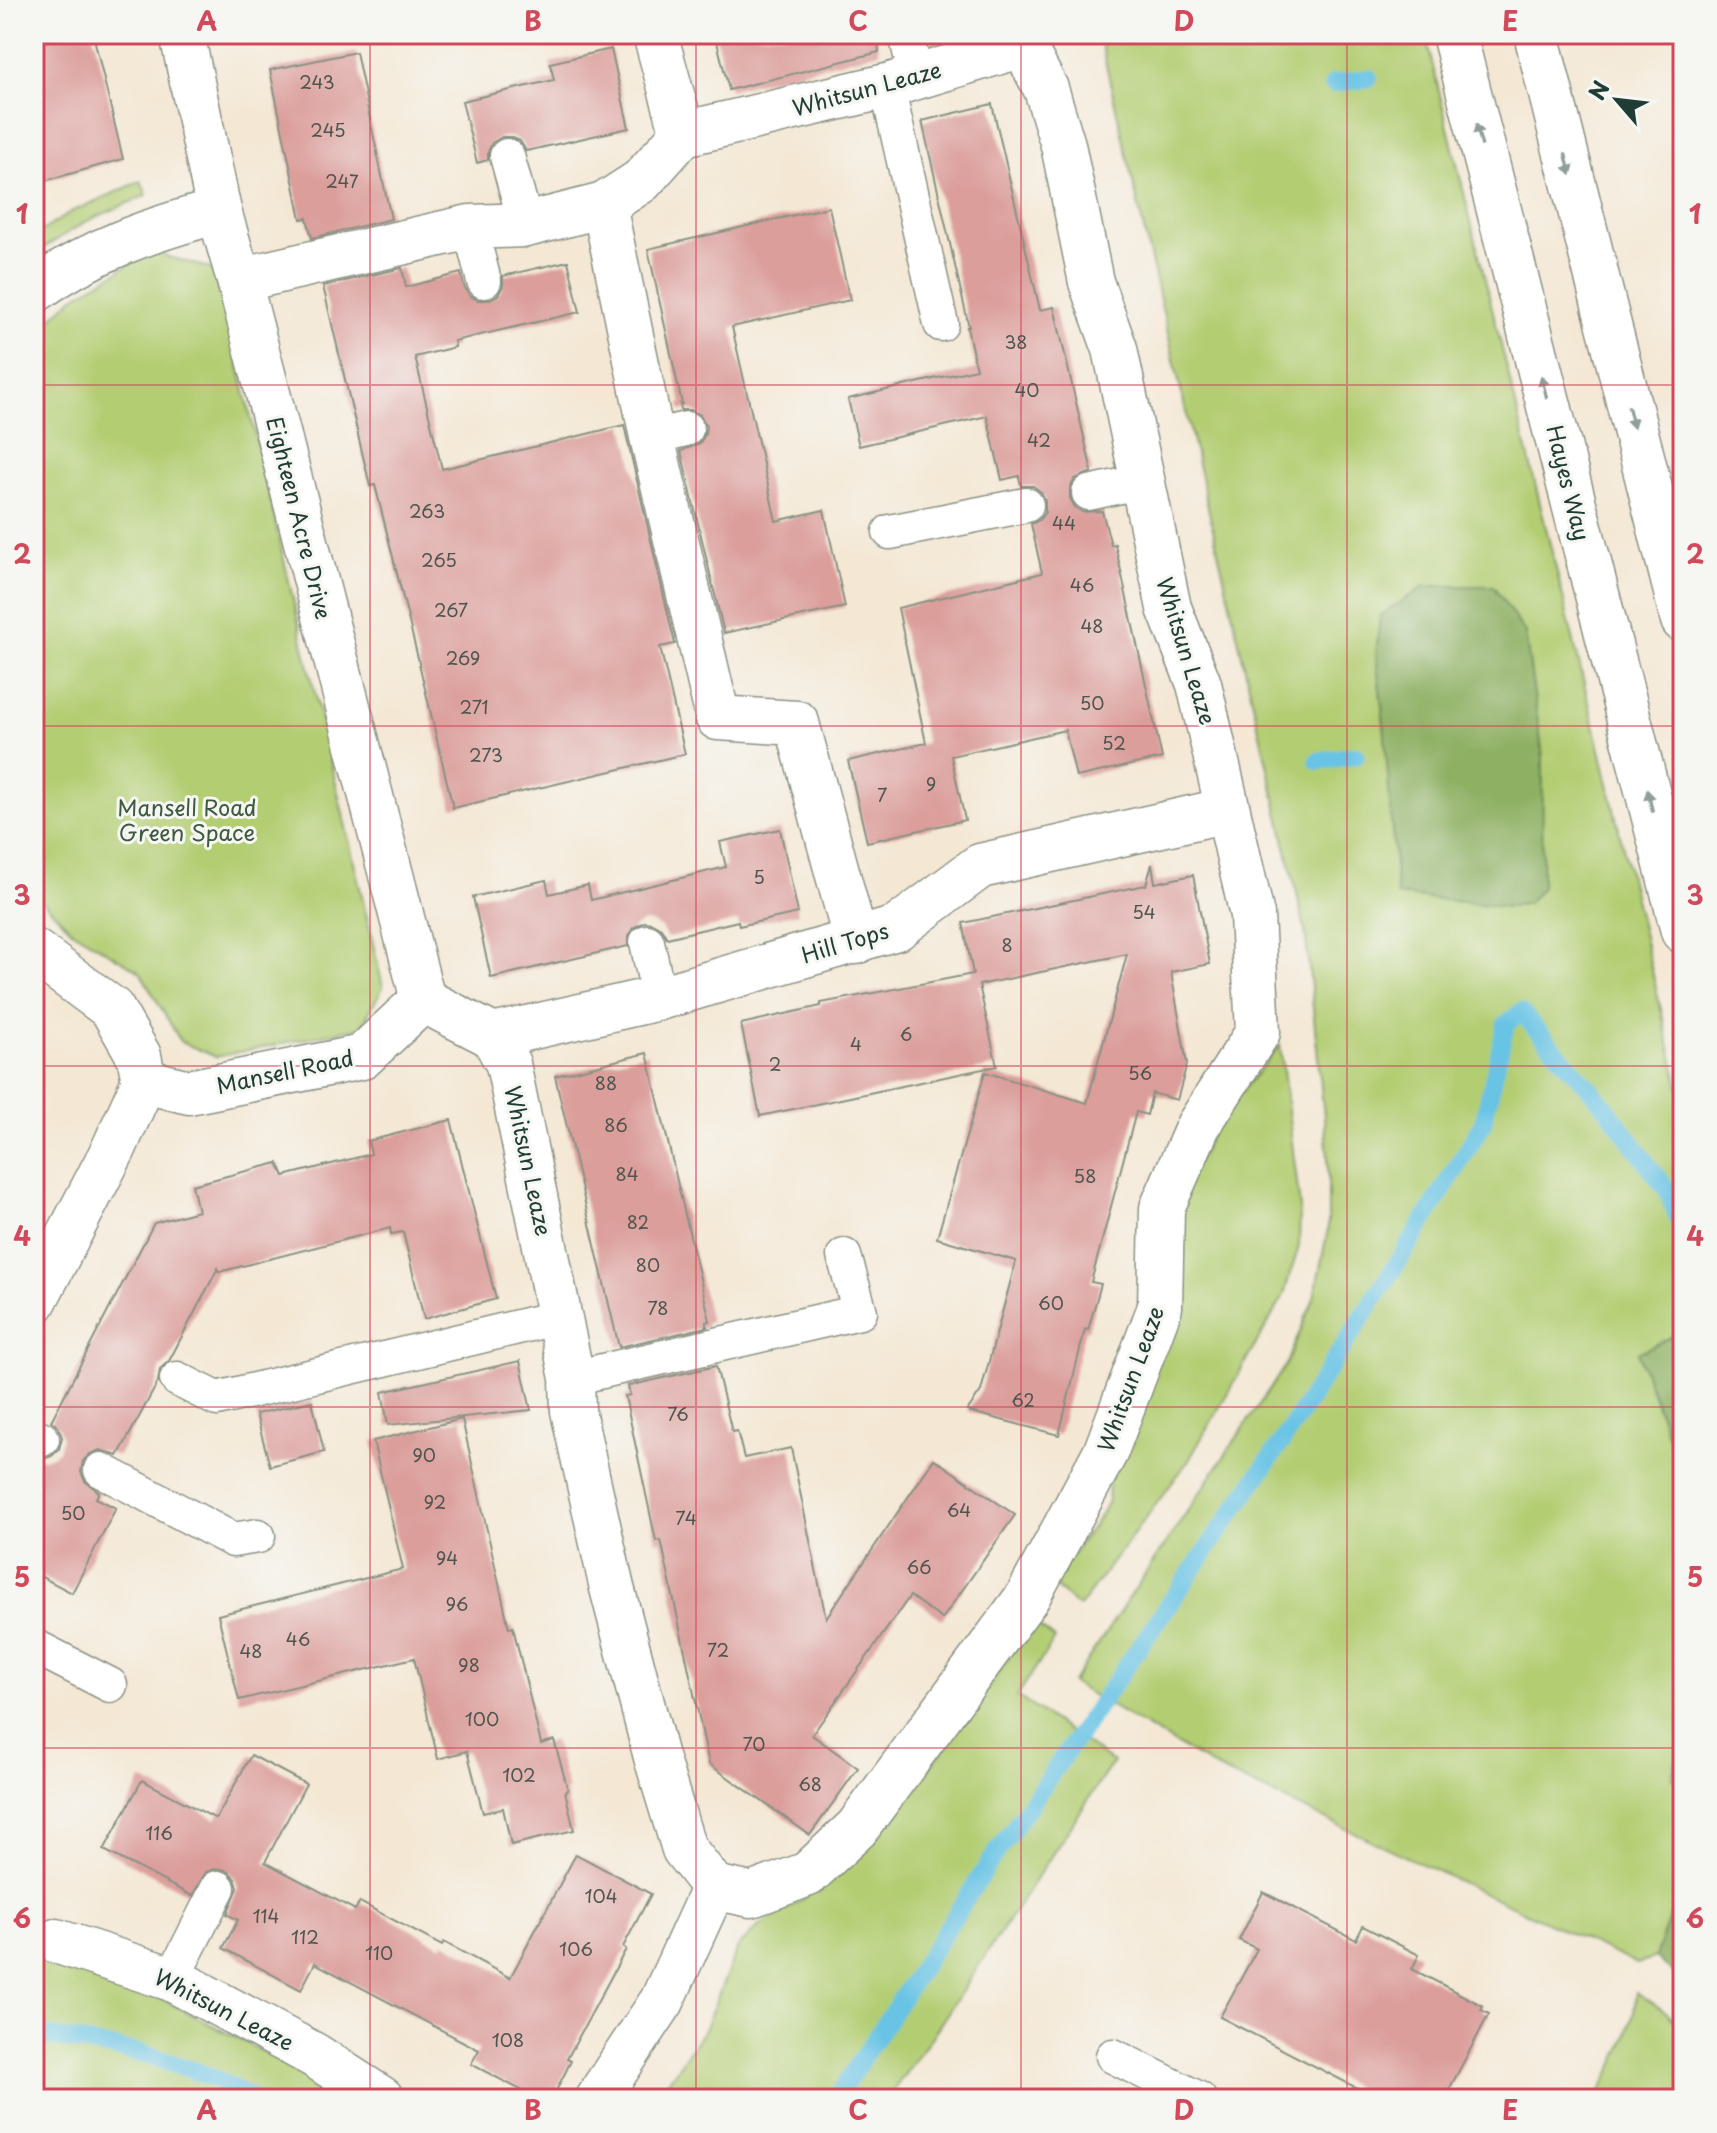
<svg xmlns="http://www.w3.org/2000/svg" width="1717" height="2133" viewBox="0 0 1717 2133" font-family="'Playpen Sans',sans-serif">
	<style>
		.green { fill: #b3cd72; stroke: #698553; stroke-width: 2; fill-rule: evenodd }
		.forest { fill: #8eb064; stroke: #56764c; stroke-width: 2 }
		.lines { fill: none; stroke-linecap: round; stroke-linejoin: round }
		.stream { stroke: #67c3e5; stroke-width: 18 }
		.building { fill: #db9e9b }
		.lane-casing { stroke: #8a9284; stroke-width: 37 }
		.street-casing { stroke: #8a9284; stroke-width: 47 }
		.secondary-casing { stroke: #8a9284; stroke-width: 47 }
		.lane { stroke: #fff; stroke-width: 34 }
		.street { stroke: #fff; stroke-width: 44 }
		.secondary { stroke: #fff; stroke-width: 44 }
		.oneway { fill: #8f9e9a }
		.grid { fill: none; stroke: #d1495b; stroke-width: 2; stroke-opacity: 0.55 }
		.labels { text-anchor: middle; stroke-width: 6; stroke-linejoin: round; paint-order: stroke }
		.number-label { font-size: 18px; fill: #4e554e }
		.street-label { font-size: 22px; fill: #1f3d34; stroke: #f6f6f2 }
		.park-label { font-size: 22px; fill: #3d5a40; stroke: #f6f6f2 }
		.neatline { fill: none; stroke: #d1495b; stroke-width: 3 }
		.grid-label { font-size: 26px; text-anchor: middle; font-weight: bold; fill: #d1495b }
	</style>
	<rect width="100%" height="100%" fill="#f6f6f2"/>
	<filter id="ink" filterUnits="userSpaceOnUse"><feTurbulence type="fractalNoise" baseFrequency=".0125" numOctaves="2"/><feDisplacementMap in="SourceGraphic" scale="16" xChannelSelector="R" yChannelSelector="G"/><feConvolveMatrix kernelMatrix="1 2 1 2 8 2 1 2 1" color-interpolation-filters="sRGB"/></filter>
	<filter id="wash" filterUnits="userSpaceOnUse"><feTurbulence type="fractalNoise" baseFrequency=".006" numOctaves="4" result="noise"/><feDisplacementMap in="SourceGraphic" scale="32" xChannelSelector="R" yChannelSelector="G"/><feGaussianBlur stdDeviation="1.8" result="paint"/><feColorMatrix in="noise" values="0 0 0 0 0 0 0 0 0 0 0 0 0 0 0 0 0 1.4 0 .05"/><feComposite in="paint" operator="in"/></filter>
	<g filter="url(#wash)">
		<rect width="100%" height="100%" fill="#f4e8d5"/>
		<g class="green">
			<path d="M1099,34H1425L1594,724L1683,1103V1331L1638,1353L1683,1479V1741L1672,1776L1683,1786V1880L1655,1957L1638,1965L1218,1769L1072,1683L1287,1363L1314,1298L1328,1229V1156L1305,929ZM1493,586L1525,633L1543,757L1384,724L1376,655Z"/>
			<polygon points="141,181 147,195 87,221 34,254 34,237 36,235 71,212"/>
			<polygon points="151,252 212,269 226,310 383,987 361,1027 216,1057 181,1042 140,972 73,931 34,893 34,335 74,297"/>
			<polygon points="1280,1045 1300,1207 1299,1246 1283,1297 1189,1460 1079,1607 1051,1584 1100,1516 1108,1501 1109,1482 1164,1342 1179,1324 1176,1205 1220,1118"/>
			<polygon points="1034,1623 1055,1639 1017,1696 1113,1762 931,2038 887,2099 656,2099 704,2030 738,1947 759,1926 802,1900 839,1872 903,1806"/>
			<polygon points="34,1947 151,1993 288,2065 341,2099 34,2099"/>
			<path d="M1636,1992L1668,2013L1683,2029V2099H1597C1613,2066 1636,2030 1636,1992Z"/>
		</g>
		<g class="forest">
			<polygon points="1425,586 1493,586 1525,633 1543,757 1542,887 1528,903 1508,907 1397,895 1384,724 1376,655 1380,616"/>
			<polygon points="1683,1331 1683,1479 1638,1353"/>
			<polygon points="1683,1741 1683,1786 1671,1777"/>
			<polygon points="1683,1880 1683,1982 1655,1957"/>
		</g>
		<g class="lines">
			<g class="stream">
				<polyline points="1333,84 1369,78"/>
				<polyline points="1318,761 1356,755"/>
				<polyline points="34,2034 146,2054 212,2077 254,2099"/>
				<polyline points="836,2099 988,1865 1283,1440 1423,1223 1483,1123 1506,1024 1521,1012 1606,1107 1667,1190 1683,1231"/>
			</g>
		</g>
		<g id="blocks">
			<g class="building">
				<polygon points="34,34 93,34 123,159 34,184"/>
				<polygon points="715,34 877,34 879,52 729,90"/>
				<polygon points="611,49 629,128 526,151 520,141 511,137 502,137 492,143 488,152 488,160 477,163 462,101 554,80 550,63"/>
				<polygon points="356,52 391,219 312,238 307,218 301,219 270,70"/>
				<polygon points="992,104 1040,310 1054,307 1092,472 1075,479 1070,488 1070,498 1075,507 1082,512 1102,511 1111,545 1115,544 1162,758 1076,777 1065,730 951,756 965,820 867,842 848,761 926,743 898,608 1042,573 1031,524 1039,520 1045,512 1045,500 1041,492 1033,486 1021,486 1019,476 1002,480 987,416 859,446 848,399 976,369 967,327 969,327 922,121"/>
				<polygon points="829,207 850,300 732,327 776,521 824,510 845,607 724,633 681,451 700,443 705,434 706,425 700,415 691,410 681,410 680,404 682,404 648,249"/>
				<polygon points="568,261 580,312 454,341 455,347 415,357 442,469 624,425 675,644 660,647 685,754 453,808 415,646 375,485 370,486 323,286 402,268 406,287 461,273 464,286 470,296 478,300 488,300 498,295 503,286 503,276"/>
				<polygon points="780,829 798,913 739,926 738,921 667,938 661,928 652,923 644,922 633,928 628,937 628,946 491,978 473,897 546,880 549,894 588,885 591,900 726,867 720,842"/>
				<polygon points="1152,864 1155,883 1193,875 1210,964 1171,972 1187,1064 1177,1100 1152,1093 1147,1115 1136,1112 1091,1282 1101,1284 1088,1330 1085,1329 1059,1435 967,1411 981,1391 1016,1261 937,1238 985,1072 1087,1103 1127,954 979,985 997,1066 760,1116 741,1024 821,1006 821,1003 973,974 963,923 1146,885"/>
				<polygon points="647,1053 710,1321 706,1322 707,1327 619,1347 555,1076"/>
				<polygon points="451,1120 496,1299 424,1319 403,1232 391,1234 390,1228 219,1272 218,1268 169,1361 160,1369 158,1382 118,1456 100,1450 90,1454 83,1461 81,1472 85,1481 99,1492 96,1498 116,1508 72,1593 34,1573 34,1457 44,1459 52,1456 59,1449 62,1437 58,1427 51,1421 154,1223 198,1211 192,1185 278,1163 284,1176 371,1154 368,1141"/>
				<polygon points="520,1361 531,1410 388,1425 382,1392"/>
				<polygon points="716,1366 732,1432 737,1431 744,1458 791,1448 826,1618 934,1459 1015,1515 942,1619 910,1596 812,1735 858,1768 810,1835 709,1764 661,1540 656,1541 625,1396 630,1395 628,1386"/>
				<polygon points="312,1401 324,1452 270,1466 256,1414"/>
				<polygon points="462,1419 509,1628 513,1627 541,1744 554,1740 568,1790 565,1791 574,1830 511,1845 503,1808 483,1813 467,1751 438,1759 414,1658 239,1700 218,1615 403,1569 373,1441"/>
				<polygon points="251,1755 306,1784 265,1862 355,1910 360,1902 442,1946 444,1942 510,1978 576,1854 651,1894 623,1947 626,1949 567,2059 571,2061 552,2099 538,2099 471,2064 479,2050 315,1963 301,1990 223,1948 238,1920 227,1914 238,1888 235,1878 228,1871 218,1868 206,1872 192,1896 104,1850 142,1780 216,1819"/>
				<polygon points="1263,1892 1356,1940 1363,1926 1419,1955 1412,1969 1483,2006 1481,2010 1489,2014 1444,2099 1378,2099 1220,2017 1257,1949 1239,1940"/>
			</g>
		</g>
	</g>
	<g filter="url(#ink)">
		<use href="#blocks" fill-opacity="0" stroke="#8a9284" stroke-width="2"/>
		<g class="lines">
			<g class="lane-casing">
				<g id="lane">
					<polyline points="906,34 916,78"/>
					<polyline points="887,86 941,324"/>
					<polyline points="507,156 526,225"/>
					<polyline points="470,227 484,281"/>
					<polyline points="652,437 686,429"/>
					<polyline points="1089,493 1143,481"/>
					<polyline points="890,532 1026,505"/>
					<polyline points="647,942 659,998"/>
					<polyline points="572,1378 860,1312 844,1256"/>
					<polyline points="177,1379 217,1399 560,1317"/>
					<polyline points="34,1435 42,1439"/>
					<polyline points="101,1470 233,1540 258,1536"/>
					<polyline points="34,1646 110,1685"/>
					<polyline points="172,1979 218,1888"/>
					<polyline points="1113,2056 1199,2099"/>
				</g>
			</g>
			<g class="street-casing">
				<g id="street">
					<polyline points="182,34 219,211 239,280 423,1000"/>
					<polyline points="655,34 683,134"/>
					<polyline points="604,205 652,437 718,718 797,723 856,942"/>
					<polyline points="239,280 470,227 526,225 604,205 641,181 683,134 887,86 1023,45 1046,89 1063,145 1091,282 1115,349 1169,608 1199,684 1252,915 1258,1032 1198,1126 1162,1208 1160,1307 1106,1451 1028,1596 857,1828 808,1874 751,1895 714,1887 684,1849 656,1757 611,1584 573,1411 572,1378 508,1064 493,1036"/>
					<path d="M34,291C90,250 152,229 219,211"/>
					<polyline points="34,951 112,1009 139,1056 144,1081"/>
					<polyline points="493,1036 659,998 897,928 980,866 1227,810"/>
					<polyline points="34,1302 114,1148 144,1081 189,1092 362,1057 423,1000 493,1036"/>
					<polyline points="56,1941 172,1979 314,2055 382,2099"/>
					<polyline points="597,2099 662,2001 714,1887"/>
				</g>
			</g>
			<g class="secondary-casing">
				<g id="secondary">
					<polyline points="1454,34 1683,931"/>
					<polyline points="1536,34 1683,620"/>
				</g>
			</g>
			<use href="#lane" class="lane"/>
			<use href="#street" class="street"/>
			<use href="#secondary" class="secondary"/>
		</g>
		<defs><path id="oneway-solid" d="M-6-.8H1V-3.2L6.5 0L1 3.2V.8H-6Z" transform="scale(2)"/></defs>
		<g class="oneway">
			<use href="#oneway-solid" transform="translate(1479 135) rotate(-104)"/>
			<use href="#oneway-solid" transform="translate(1568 164) rotate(76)"/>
			<use href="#oneway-solid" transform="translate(1544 387) rotate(-104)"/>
			<use href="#oneway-solid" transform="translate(1631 417) rotate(76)"/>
			<use href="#oneway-solid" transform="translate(1650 801) rotate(-104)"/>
		</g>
	</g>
	<path class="grid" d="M370,34V2099M696,34V2099M1021,34V2099M1347,34V2099M34,385H1683M34,726H1683M34,1066H1683M34,1407H1683M34,1748H1683"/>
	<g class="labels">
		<g class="number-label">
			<text x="317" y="89">243</text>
			<text x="328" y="137">245</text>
			<text x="342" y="188">247</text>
			<text x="1016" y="349">38</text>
			<text x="1027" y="397">40</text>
			<text x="1039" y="447">42</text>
			<text x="427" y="518">263</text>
			<text x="1064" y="530">44</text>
			<text x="439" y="567">265</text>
			<text x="1082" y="592">46</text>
			<text x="451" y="617">267</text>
			<text x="1092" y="633">48</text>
			<text x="463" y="665">269</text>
			<text x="1092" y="710">50</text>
			<text x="474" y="714">271</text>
			<text x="1114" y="750">52</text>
			<text x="486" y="762">273</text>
			<text x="931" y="791">9</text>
			<text x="882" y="802">7</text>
			<text x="759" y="884">5</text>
			<text x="1144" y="919">54</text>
			<text x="1007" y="952">8</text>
			<text x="906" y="1041">6</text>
			<text x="856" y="1051">4</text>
			<text x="775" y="1071">2</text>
			<text x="1140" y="1080">56</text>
			<text x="606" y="1090">88</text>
			<text x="616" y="1132">86</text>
			<text x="627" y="1181">84</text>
			<text x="1085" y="1183">58</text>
			<text x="638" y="1229">82</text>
			<text x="648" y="1272">80</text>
			<text x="1051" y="1310">60</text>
			<text x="658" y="1315">78</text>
			<text x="1023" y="1407">62</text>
			<text x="678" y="1421">76</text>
			<text x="424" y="1462">90</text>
			<text x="435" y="1509">92</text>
			<text x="959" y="1517">64</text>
			<text x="73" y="1520">50</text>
			<text x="686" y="1525">74</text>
			<text x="447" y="1565">94</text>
			<text x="919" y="1574">66</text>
			<text x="457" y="1611">96</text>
			<text x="298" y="1646">46</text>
			<text x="718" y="1657">72</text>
			<text x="251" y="1658">48</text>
			<text x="469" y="1672">98</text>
			<text x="482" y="1726">100</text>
			<text x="754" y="1751">70</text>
			<text x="519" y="1782">102</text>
			<text x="810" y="1791">68</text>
			<text x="159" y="1840">116</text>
			<text x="601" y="1903">104</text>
			<text x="266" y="1923">114</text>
			<text x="305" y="1944">112</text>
			<text x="576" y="1956">106</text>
			<text x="379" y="1960">110</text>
			<text x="508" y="2047">108</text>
		</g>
		<g class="street-label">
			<text transform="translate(867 89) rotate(-15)" y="8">Whitsun Leaze</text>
			<text transform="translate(1568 483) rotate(76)" y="8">Hayes Way</text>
			<text transform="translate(299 518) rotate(76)" y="8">Eighteen Acre Drive</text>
			<text transform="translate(1186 651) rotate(73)" y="8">Whitsun Leaze</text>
			<text transform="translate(845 943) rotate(-17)" y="8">Hill Tops</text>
			<text transform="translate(285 1072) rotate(-12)" y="8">Mansell Road</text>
			<text transform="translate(528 1161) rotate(78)" y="8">Whitsun Leaze</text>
			<text transform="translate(1131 1379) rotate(-70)" y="8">Whitsun Leaze</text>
			<text transform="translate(224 2010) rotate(27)" y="8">Whitsun Leaze</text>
		</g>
		<g class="park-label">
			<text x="187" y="816">Mansell Road<tspan x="187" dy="25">Green Space</tspan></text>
		</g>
	</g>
	<rect width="1717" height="2133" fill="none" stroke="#f6f6f2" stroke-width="88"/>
	<g transform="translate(1617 100) rotate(298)" stroke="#f6f6f2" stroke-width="6" paint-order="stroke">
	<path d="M0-6L14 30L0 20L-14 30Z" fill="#1f3d34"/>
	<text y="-12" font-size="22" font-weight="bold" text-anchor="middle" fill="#1f3d34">N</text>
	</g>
	<rect x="44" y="44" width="1629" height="2045" class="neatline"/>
	<g class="grid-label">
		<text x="207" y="31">A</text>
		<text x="533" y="31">B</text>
		<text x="858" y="31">C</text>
		<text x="1184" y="31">D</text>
		<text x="1510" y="31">E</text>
		<text x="22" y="224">1</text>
		<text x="1695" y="224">1</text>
		<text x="22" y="564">2</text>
		<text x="1695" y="564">2</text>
		<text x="22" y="905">3</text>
		<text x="1695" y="905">3</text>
		<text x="22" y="1246">4</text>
		<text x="1695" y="1246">4</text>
		<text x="22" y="1587">5</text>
		<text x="1695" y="1587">5</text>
		<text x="22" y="1928">6</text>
		<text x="1695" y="1928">6</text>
		<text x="207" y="2120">A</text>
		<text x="533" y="2120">B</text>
		<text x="858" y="2120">C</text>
		<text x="1184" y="2120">D</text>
		<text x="1510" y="2120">E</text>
	</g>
</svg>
